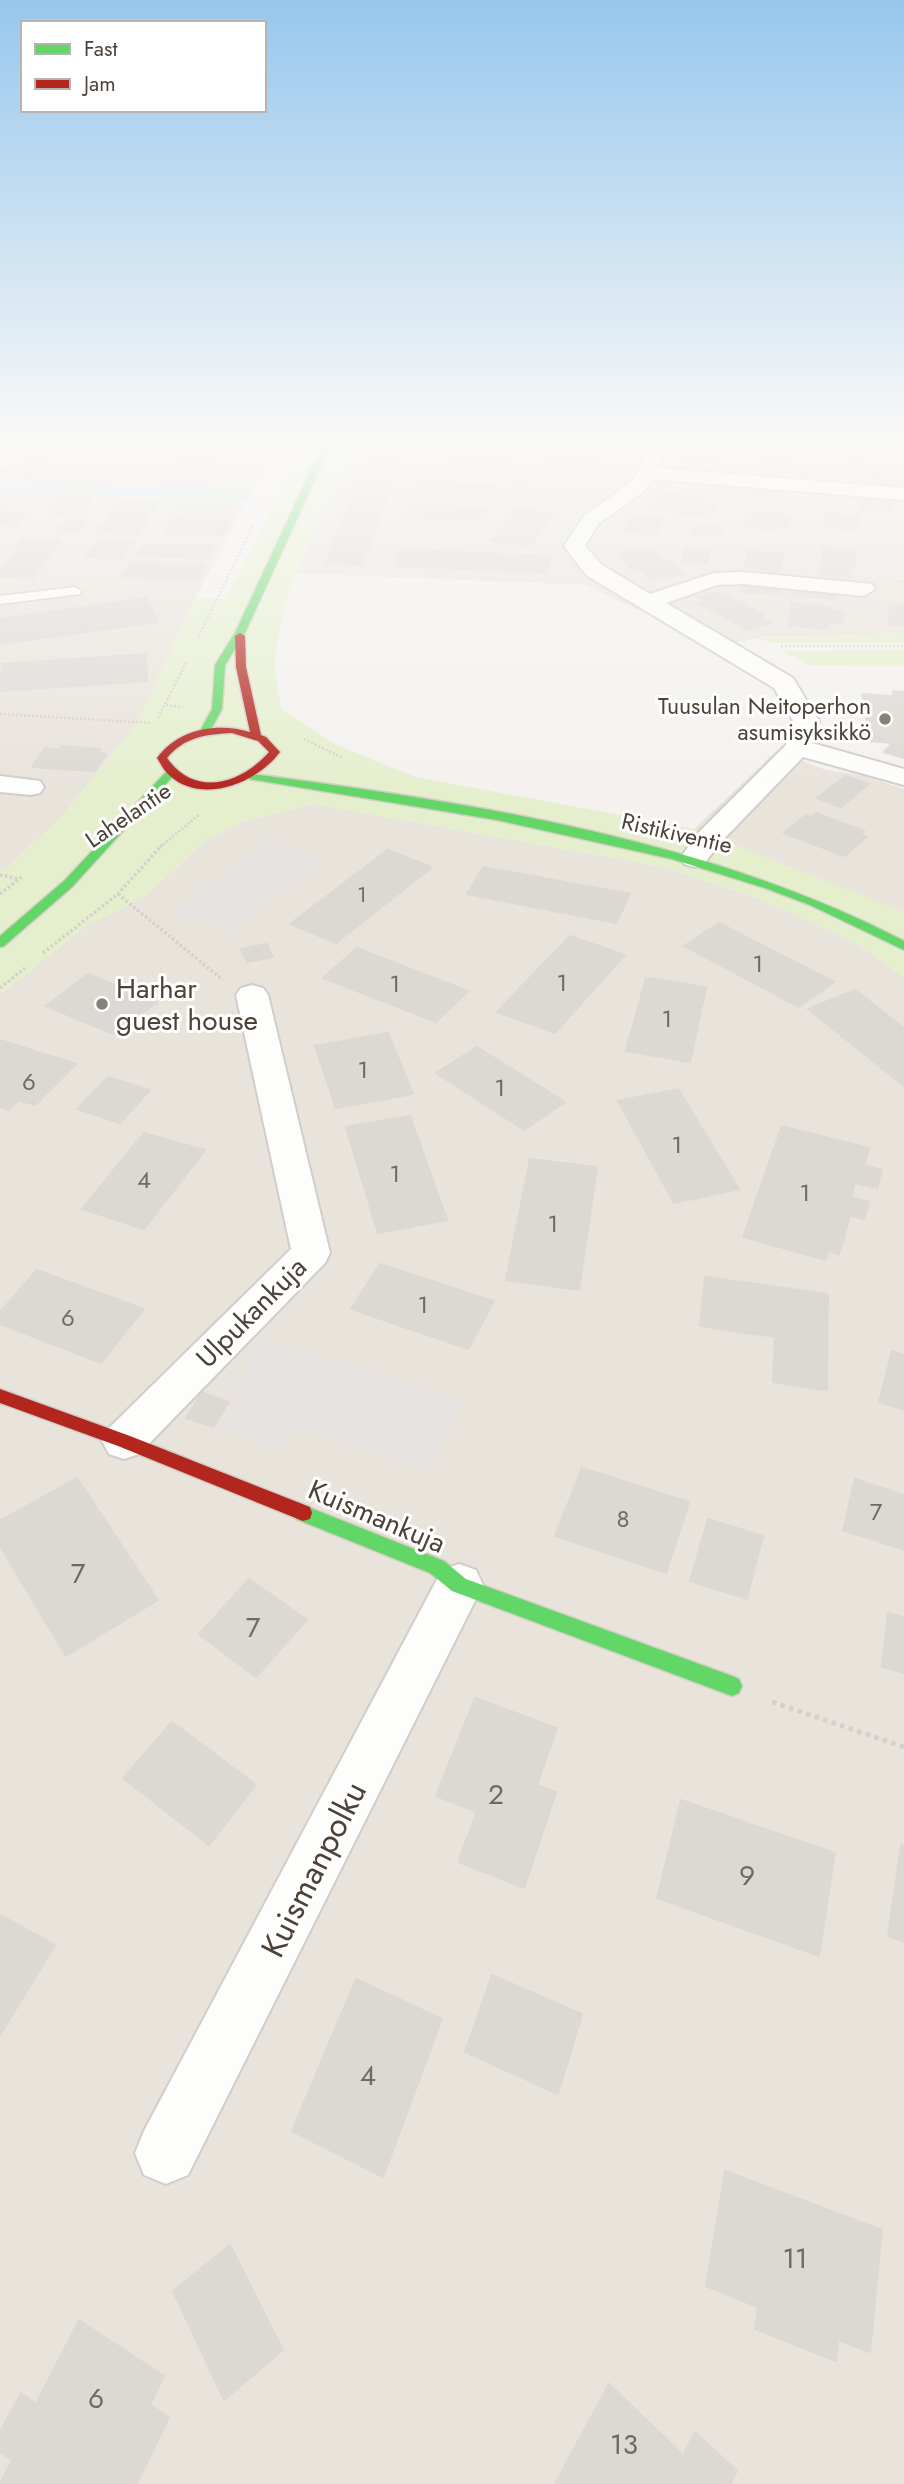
<svg xmlns="http://www.w3.org/2000/svg" width="904" height="2484" viewBox="0 0 904 2484" font-family="Jost,sans-serif">
	<style>
		.residential { fill: #e8e3db }
		.green { fill: #e5efcd }
		.parking { fill: #e6e2df }
		.lines { fill: none; stroke-linecap: round; stroke-linejoin: round }
		.stream { stroke: #bde3f4; stroke-width: 6 }
		.building { fill: #dcd9d4; stroke: #ddd8d3; stroke-width: 2 }
		.lane-casing { stroke: #d1cdca; stroke-width: 3 }
		.street-casing { stroke: #d1cdca; stroke-width: 4 }
		.fast-casing { stroke: #d4cec5; stroke-width: 3 }
		.jam-casing { stroke: #d4cec5; stroke-width: 3 }
		.path-far2 { stroke: #d4d1cc; stroke-width: 2.5; stroke-dasharray: 2 2; stroke-linecap: butt }
		.path-far1 { stroke: #d4d1cc; stroke-width: 3.5; stroke-dasharray: 2.5 2.5; stroke-linecap: butt }
		.path { stroke: #d4d1cc; stroke-width: 5; stroke-dasharray: 4.5 4.5; stroke-linecap: butt }
		.lane { fill: #fdfdfc; fill-rule: evenodd }
		.street { fill: #fdfdfc; fill-rule: evenodd }
		.fast { fill: #63d668; fill-rule: evenodd }
		.jam { fill: #b3261e; fill-rule: evenodd }
		.poi-dot { fill: #877f78; stroke: #fff; stroke-width: 2.5 }
		.labels { text-anchor: middle; stroke-width: 6; stroke-linejoin: round; paint-order: stroke }
		.far-number-label { font-size: 21px; fill: #726961 }
		.far-poi-label { font-size: 23px; fill: #4c4238; stroke: #fff; text-anchor: end }
		.far-street-label { font-size: 23px; fill: #4c4238; stroke: #fff }
		.number-label { font-size: 24px; fill: #726961 }
		.poi-label { font-size: 28px; fill: #4c4238; stroke: #fff; text-anchor: start }
		.street-label { font-size: 28px; fill: #4c4238; stroke: #fff }
		.near-number-label { font-size: 28px; fill: #726961 }
		.near-street-label { font-size: 33px; fill: #4c4238; stroke: #fff }
	</style>
	<rect width="100%" height="100%" fill="#f4f1ee"/>
	<g class="residential">
		<polygon points="0,442 277,442 201,587 137,723 62,816 9,866 0,870"/>
		<polygon points="352,442 827,442 849,444 904,459 904,634 763,637 715,646 585,585 295,573"/>
		<polygon points="776,751 826,770 861,775 904,789 904,912 694,829"/>
		<polygon points="314,804 668,868 760,899 856,943 904,977 904,2484 0,2484 0,994 85,927 146,896 208,838 245,821"/>
	</g>
	<g class="green">
		<polygon points="307,442 352,442 285,602 274,665 281,709 336,745 415,777 694,829 904,912 904,977 856,943 760,899 668,868 314,804 245,821 208,838 146,896 85,927 0,994 0,870 9,866 62,816 137,723 195,598 225,599"/>
		<polygon points="827,442 904,442 904,459 849,444"/>
		<polygon points="904,634 904,643 770,643 758,638"/>
		<polygon points="904,650 904,666 808,665 783,651"/>
	</g>
	<g class="parking">
		<polygon points="266,841 321,860 229,934 172,912"/>
		<polygon points="264,1338 464,1401 431,1471 294,1426 279,1450 220,1430 242,1395 231,1391"/>
	</g>
	<g class="lines">
		<polyline class="stream" points="0,489 248,496"/>
	</g>
	<g class="building">
		<polygon points="66,442 109,442 131,443 124,454 59,452"/>
		<polygon points="186,442 224,442 214,461 176,460"/>
		<polygon points="499,442 554,442 551,450 497,446"/>
		<polygon points="562,442 585,442 629,445 625,456 558,452"/>
		<polygon points="686,444 719,449 714,463 681,460"/>
		<polygon points="769,448 786,449 783,462 813,464 812,469 820,470 819,476 771,472 773,464 766,463"/>
		<polygon points="847,452 860,453 861,463 847,462"/>
		<polygon points="370,454 401,455 396,471 364,470"/>
		<polygon points="455,455 506,457 505,467 452,465"/>
		<polygon points="29,459 48,459 42,466 23,465"/>
		<polygon points="547,459 599,461 599,470 545,468"/>
		<polygon points="726,463 743,464 742,473 725,471"/>
		<polygon points="177,464 215,466 203,488 163,487"/>
		<polygon points="27,469 89,470 120,473 111,484 93,485 17,480"/>
		<polygon points="858,472 899,475 899,484 858,481"/>
		<polygon points="361,478 394,479 362,565 325,564"/>
		<polygon points="421,483 497,486 496,492 419,489"/>
		<polygon points="513,486 590,489 589,495 512,492"/>
		<polygon points="708,486 739,489 737,497 706,495"/>
		<polygon points="747,490 779,492 777,500 746,498"/>
		<polygon points="66,492 95,493 81,515 50,514"/>
		<polygon points="665,492 704,498 698,505 716,508 708,517 651,509"/>
		<polygon points="862,498 892,501 892,511 861,509"/>
		<polygon points="120,500 158,501 138,534 98,532"/>
		<polygon points="0,504 11,504 4,513 26,514 18,525 0,524"/>
		<polygon points="181,505 234,506 231,512 178,511"/>
		<polygon points="411,505 487,508 484,521 406,517"/>
		<polygon points="517,509 555,513 529,546 490,541"/>
		<polygon points="747,511 782,513 782,518 789,519 788,526 781,525 781,530 745,528"/>
		<polygon points="826,513 858,516 856,530 824,527"/>
		<polygon points="633,515 663,518 655,535 624,531"/>
		<polygon points="67,519 87,520 78,532 58,532"/>
		<polygon points="173,519 229,521 223,536 165,534"/>
		<polygon points="695,524 723,528 719,535 691,532"/>
		<polygon points="22,540 59,541 34,578 0,577 0,571"/>
		<polygon points="97,540 132,542 120,558 85,557"/>
		<polygon points="145,544 215,546 208,558 138,556"/>
		<polygon points="823,548 854,550 856,567 850,567 851,577 820,575"/>
		<polygon points="400,549 550,556 547,573 395,566"/>
		<polygon points="652,549 665,562 672,561 685,574 650,579 641,569 632,570 616,553"/>
		<polygon points="685,549 710,551 707,563 683,561"/>
		<polygon points="748,551 783,554 781,572 745,568"/>
		<polygon points="131,563 205,565 197,580 122,577"/>
		<polygon points="744,583 782,586 781,595 742,592"/>
		<polygon points="792,587 837,591 836,599 791,595"/>
		<polygon points="711,593 722,594 764,615 758,617 771,623 749,630 698,603 704,601 697,597"/>
		<polygon points="147,598 158,622 0,644 0,619"/>
		<polygon points="792,603 830,607 830,610 843,611 842,623 828,622 827,629 789,625"/>
		<polygon points="890,604 904,605 904,626 889,625"/>
		<polygon points="146,654 147,681 0,691 2,664"/>
		<polygon points="893,691 904,692 904,758 884,752 892,743 870,741 862,694 893,696"/>
		<polygon points="61,746 101,749 98,753 106,754 95,771 32,767 45,748 59,750"/>
		<polygon points="845,776 869,784 841,807 817,798"/>
		<polygon points="816,813 864,831 860,834 866,837 844,856 784,833 806,815 811,817"/>
		<polygon points="388,850 432,867 336,943 290,924"/>
		<polygon points="483,867 630,894 616,923 467,894"/>
		<polygon points="719,923 834,982 799,1007 684,946"/>
		<polygon points="570,936 625,955 555,1033 497,1012"/>
		<polygon points="267,944 273,957 247,962 241,949"/>
		<polygon points="357,948 468,991 436,1022 323,978"/>
		<polygon points="88,974 157,1002 116,1035 46,1006"/>
		<polygon points="646,978 706,987 690,1062 626,1051"/>
		<polygon points="855,990 904,1028 904,1086 808,1009"/>
		<polygon points="388,1033 413,1094 336,1108 315,1046"/>
		<polygon points="0,1040 76,1064 35,1105 19,1100 9,1110 0,1107"/>
		<polygon points="477,1047 565,1102 524,1130 436,1073"/>
		<polygon points="108,1077 150,1090 120,1123 77,1109"/>
		<polygon points="678,1089 739,1189 674,1203 618,1101"/>
		<polygon points="410,1116 447,1220 378,1233 346,1127"/>
		<polygon points="782,1126 869,1148 864,1165 882,1170 877,1188 855,1183 851,1197 869,1202 864,1219 850,1216 839,1254 828,1251 826,1260 743,1237"/>
		<polygon points="144,1133 205,1150 144,1229 82,1209"/>
		<polygon points="530,1159 597,1167 579,1290 506,1280"/>
		<polygon points="380,1264 494,1301 468,1349 351,1309"/>
		<polygon points="37,1270 144,1309 101,1363 0,1324 0,1312"/>
		<polygon points="705,1277 828,1294 827,1390 773,1382 775,1337 700,1326"/>
		<polygon points="892,1351 904,1355 904,1410 879,1402"/>
		<polygon points="202,1393 229,1402 213,1427 186,1418"/>
		<polygon points="582,1468 689,1502 666,1573 555,1536"/>
		<polygon points="77,1478 158,1600 66,1656 0,1546 0,1521"/>
		<polygon points="855,1479 904,1495 904,1550 843,1530"/>
		<polygon points="708,1519 763,1536 747,1599 690,1581"/>
		<polygon points="249,1579 307,1620 256,1677 199,1634"/>
		<polygon points="888,1613 904,1617 904,1673 882,1667"/>
		<polygon points="475,1698 557,1728 537,1785 556,1792 524,1888 458,1862 477,1812 436,1796"/>
		<polygon points="172,1722 256,1785 209,1845 123,1778"/>
		<polygon points="681,1800 835,1853 819,1956 657,1898"/>
		<polygon points="901,1845 904,1846 904,1942 888,1936"/>
		<polygon points="0,1915 55,1945 0,2035"/>
		<polygon points="492,1975 582,2014 558,2094 465,2052"/>
		<polygon points="356,1979 442,2019 383,2177 292,2131"/>
		<polygon points="725,2171 882,2230 870,2352 838,2340 836,2361 755,2329 758,2307 706,2286"/>
		<polygon points="230,2245 283,2350 224,2400 173,2291"/>
		<polygon points="79,2320 164,2376 150,2405 169,2417 137,2484 0,2484 12,2460 0,2452 0,2432 21,2393 36,2404"/>
		<polygon points="609,2384 683,2455 695,2432 737,2471 730,2484 555,2484"/>
	</g>
	<g class="lines">
		<g class="lane-casing">
			<polygon id="lane" points="75,587 81,591 80,594 0,604 0,596"/>
		</g>
		<g class="street-casing">
			<g id="street">
				<polygon points="7,442 26,442 7,466 0,468 0,450"/>
				<polygon points="647,442 665,442 658,468 904,488 904,500 652,479 644,491 598,524 585,546 602,565 650,594 714,573 743,572 872,584 875,589 864,596 743,584 717,585 666,603 793,678 819,721 812,743 904,769 904,785 803,757 719,844 704,864 694,867 684,864 680,858 699,832 786,745 793,721 774,688 586,575 564,546 584,516 630,483 638,473"/>
				<polygon points="0,776 40,781 44,787 40,793 31,795 0,792"/>
				<polygon points="252,985 263,988 268,995 330,1253 325,1263 139,1454 124,1459 109,1454 102,1441 109,1428 291,1249 236,995 241,988"/>
				<polygon points="459,1564 476,1570 483,1585 188,2175 166,2184 144,2175 135,2153 144,2131 442,1570"/>
			</g>
		</g>
		<g class="fast-casing">
			<g id="fast">
				<polygon points="324,442 332,442 245,633 225,665 222,709 209,733 201,733 200,731 212,709 215,665 235,633"/>
				<polygon points="166,772 175,774 72,887 4,946 0,947 0,936 64,881"/>
				<path d="M253,774C474,803 704,838 904,941V950L810,905L765,888L672,859L497,820L249,779V775Z"/>
				<polygon points="303,1505 444,1561 466,1579 732,1676 739,1679 742,1686 739,1693 732,1696 452,1591 430,1573 296,1519 294,1513 296,1507"/>
			</g>
		</g>
		<g class="jam-casing">
			<g id="jam">
				<path d="M240,633L245,636L246,667L261,735L266,737L280,752C257,783 203,805 170,776C164,771 161,764 157,758C178,729 217,722 250,732L236,667L235,636ZM232,733L258,741L269,752C241,784 195,798 167,758C184,737 207,734 232,733Z"/>
				<polygon points="0,1389 130,1436 310,1507 312,1513 310,1519 303,1521 118,1446 0,1403"/>
			</g>
		</g>
		<g class="path-far2">
			<polyline points="874,442 904,448"/>
			<polyline points="892,581 904,582"/>
			<polyline points="199,636 253,525"/>
			<polyline points="781,646 904,646"/>
			<polyline points="166,705 183,707"/>
			<polyline points="0,714 151,723"/>
			<polyline points="158,718 186,663"/>
			<polyline points="304,739 343,758"/>
			<polyline points="160,847 199,815"/>
		</g>
		<g class="path-far1">
			<polyline points="0,875 19,879"/>
			<polyline points="0,894 23,876"/>
			<polyline points="118,894 223,980"/>
			<polyline points="43,953 118,894 162,845"/>
			<polyline points="0,988 25,968"/>
		</g>
		<polyline class="path" points="772,1702 904,1747"/>
		<use href="#lane" class="lane"/>
		<use href="#street" class="street"/>
		<use href="#fast" class="fast"/>
		<use href="#jam" class="jam"/>
	</g>
	<linearGradient id="sky" x2="0" y2="1"><stop stop-color="#97c7ed"/><stop offset="0.56" stop-color="#faf9f7"/><stop offset="1" stop-color="#faf9f7" stop-opacity="0"/></linearGradient>
	<rect width="904" height="790" fill="url(#sky)"/>
	<g class="poi-dot">
		<circle cx="885" cy="719" r="7"/>
		<circle cx="102" cy="1004" r="7"/>
	</g>
	<g class="labels">
		<g class="far-number-label">
			<text x="362" y="902">1</text>
		</g>
		<g class="far-poi-label">
			<text x="871" y="714">Tuusulan Neitoperhon<tspan x="871" dy="26">asumisyksikkö</tspan></text>
		</g>
		<g class="far-street-label">
			<text transform="translate(128 815) rotate(-34)" y="8">Lahelantie</text>
			<text transform="translate(677 833) rotate(13)" y="8">Ristikiventie</text>
		</g>
		<g class="number-label">
			<text x="758" y="972">1</text>
			<text x="562" y="991">1</text>
			<text x="395" y="992">1</text>
			<text x="667" y="1027">1</text>
			<text x="363" y="1078">1</text>
			<text x="29" y="1090">6</text>
			<text x="500" y="1096">1</text>
			<text x="677" y="1153">1</text>
			<text x="395" y="1182">1</text>
			<text x="144" y="1188">4</text>
			<text x="805" y="1201">1</text>
			<text x="553" y="1232">1</text>
			<text x="423" y="1313">1</text>
			<text x="68" y="1326">6</text>
			<text x="876" y="1520">7</text>
			<text x="623" y="1527">8</text>
		</g>
		<g class="poi-label">
			<text x="116" y="998">Harhar<tspan x="116" dy="32">guest house</tspan></text>
		</g>
		<g class="street-label">
			<text transform="translate(251 1312) rotate(-45)" y="10">Ulpukankuja</text>
			<text transform="translate(377 1516) rotate(23)" y="10">Kuismankuja</text>
		</g>
		<g class="near-number-label">
			<text x="78" y="1583">7</text>
			<text x="253" y="1637">7</text>
			<text x="496" y="1804">2</text>
			<text x="747" y="1885">9</text>
			<text x="368" y="2085">4</text>
			<text x="795" y="2268">11</text>
			<text x="96" y="2408">6</text>
			<text x="624" y="2454">13</text>
		</g>
		<g class="near-street-label">
			<text transform="translate(313 1869) rotate(-63)" y="12">Kuismanpolku</text>
		</g>
	</g>
	<rect x="21" y="21" width="245" height="91" fill="#ffffff" stroke="#b7b3af" stroke-width="2"/>
	<rect x="35" y="44" width="35" height="10" fill="#63d668" stroke="#b7b3af" stroke-width="2"/>
	<text x="84" y="56" font-size="21" fill="#4c4238">Fast</text>
	<rect x="35" y="79" width="35" height="10" fill="#b3261e" stroke="#b7b3af" stroke-width="2"/>
	<text x="84" y="91" font-size="21" fill="#4c4238">Jam</text>
</svg>
